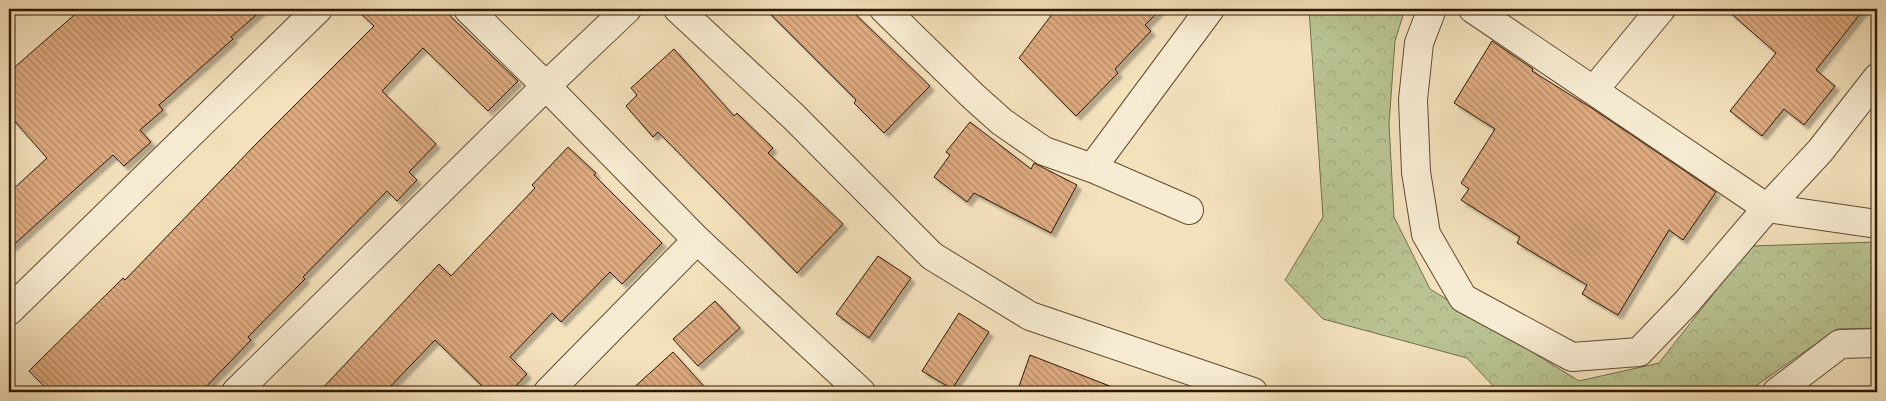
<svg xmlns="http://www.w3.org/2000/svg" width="1886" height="401" viewBox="0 0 1886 401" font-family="'Libre Caslon Text',serif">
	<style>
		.forest { fill: url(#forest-crowns); stroke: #746e49 }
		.building { fill: url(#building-back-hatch); stroke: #2e1900; filter: url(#shadow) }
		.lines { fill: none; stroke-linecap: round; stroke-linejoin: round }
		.street-casing { stroke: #5f4b2f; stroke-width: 30 }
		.street { stroke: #f7ecd3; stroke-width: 28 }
	</style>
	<defs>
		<pattern id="forest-crowns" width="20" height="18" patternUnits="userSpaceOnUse" patternTransform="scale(1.25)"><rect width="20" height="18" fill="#b9c392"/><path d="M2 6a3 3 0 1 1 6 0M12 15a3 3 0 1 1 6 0" fill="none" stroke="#9fa77c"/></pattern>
		<pattern id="building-back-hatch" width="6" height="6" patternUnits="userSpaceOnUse" patternTransform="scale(1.25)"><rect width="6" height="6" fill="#deaa80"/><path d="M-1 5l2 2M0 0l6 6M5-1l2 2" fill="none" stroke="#b48a66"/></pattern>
		<filter id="shadow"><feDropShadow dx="4.5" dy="4.5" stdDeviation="1" flood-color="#0004"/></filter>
	</defs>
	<rect width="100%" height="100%" fill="#f3e1bc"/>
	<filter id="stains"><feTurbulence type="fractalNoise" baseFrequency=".004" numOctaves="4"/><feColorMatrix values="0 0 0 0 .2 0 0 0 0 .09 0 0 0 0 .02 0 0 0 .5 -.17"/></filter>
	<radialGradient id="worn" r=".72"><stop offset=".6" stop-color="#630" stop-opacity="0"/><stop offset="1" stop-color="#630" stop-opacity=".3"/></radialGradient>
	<polygon class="forest" points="1309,9 1405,9 1395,41 1389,124 1394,217 1430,289 1579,381 1659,363 1751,246 1877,242 1877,328 1837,329 1747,392 1499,392 1467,358 1323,319 1285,280 1323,217"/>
	<g class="building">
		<polygon points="81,9 263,9 231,37 233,39 159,105 163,110 140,130 151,142 124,166 113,155 9,249 9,193 47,158 9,115 9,72"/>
		<polygon points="356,9 443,9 518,81 488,111 423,48 382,91 436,144 409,172 417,180 397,201 387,191 303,277 305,279 248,337 251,340 201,392 50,392 29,371 123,278 125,280 256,144 374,26"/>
		<polygon points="765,9 850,9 930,86 884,133 854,103 856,100"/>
		<polygon points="1056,9 1161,9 1145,25 1151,31 1115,69 1118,73 1076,116 1019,58"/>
		<polygon points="1726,9 1864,9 1816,70 1835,86 1804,125 1784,109 1762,136 1730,111 1776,53"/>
		<polygon points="1492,41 1533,69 1532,71 1593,109 1716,192 1683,240 1669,230 1618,315 1582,294 1587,285 1517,243 1520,237 1461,200 1469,189 1461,183 1495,129 1454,103"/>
		<polygon points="674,49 734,116 737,113 773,148 768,153 843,224 797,273 658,132 653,137 626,106 637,95 631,88"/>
		<polygon points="970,122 1031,169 1034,163 1077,185 1051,233 974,193 967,202 934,177 950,155 946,152"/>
		<polygon points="568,147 596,173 594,175 662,243 622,284 610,272 561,322 552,313 510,357 527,374 510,392 488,392 435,340 385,392 319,392 439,264 451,276 535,188 532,185"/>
		<polygon points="878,256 911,278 869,338 836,314"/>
		<polygon points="715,301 740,328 698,366 673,339"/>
		<polygon points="959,313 989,332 952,389 922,371"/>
		<polygon points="673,352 709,392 629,392"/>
		<polygon points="1030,355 1120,390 1119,392 1017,392"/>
	</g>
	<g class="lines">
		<g class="street-casing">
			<g id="street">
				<polyline points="468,9 546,86 697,240 861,392"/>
				<polyline points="678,9 794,117 932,256 1030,316 1253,392"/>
				<polyline points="884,9 974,97 1002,122 1044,151 1092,168 1189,210"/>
				<polyline points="1432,9 1419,43 1413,100 1416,172 1426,234 1463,298 1572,357 1639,352 1686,303 1767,208 1820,151 1877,78"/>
				<polyline points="1473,9 1767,208 1877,224"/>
				<polyline points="1594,90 1661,9"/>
				<polyline points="1092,168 1210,9"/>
				<polyline points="9,311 318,9"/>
				<polyline points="236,392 546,86 627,9"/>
				<polyline points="548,392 697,240"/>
				<polyline points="1777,392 1840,344 1877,343"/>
			</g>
		</g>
		<use href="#street" class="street"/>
	</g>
	<rect width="1886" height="401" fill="none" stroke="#f3e1bc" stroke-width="30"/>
	<rect x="10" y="10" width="1866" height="381" fill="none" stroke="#2e1900" stroke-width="2.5"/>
	<rect x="15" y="15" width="1856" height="371" fill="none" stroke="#2e1900"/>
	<rect width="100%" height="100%" filter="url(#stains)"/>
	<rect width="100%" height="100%" fill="url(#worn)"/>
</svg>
